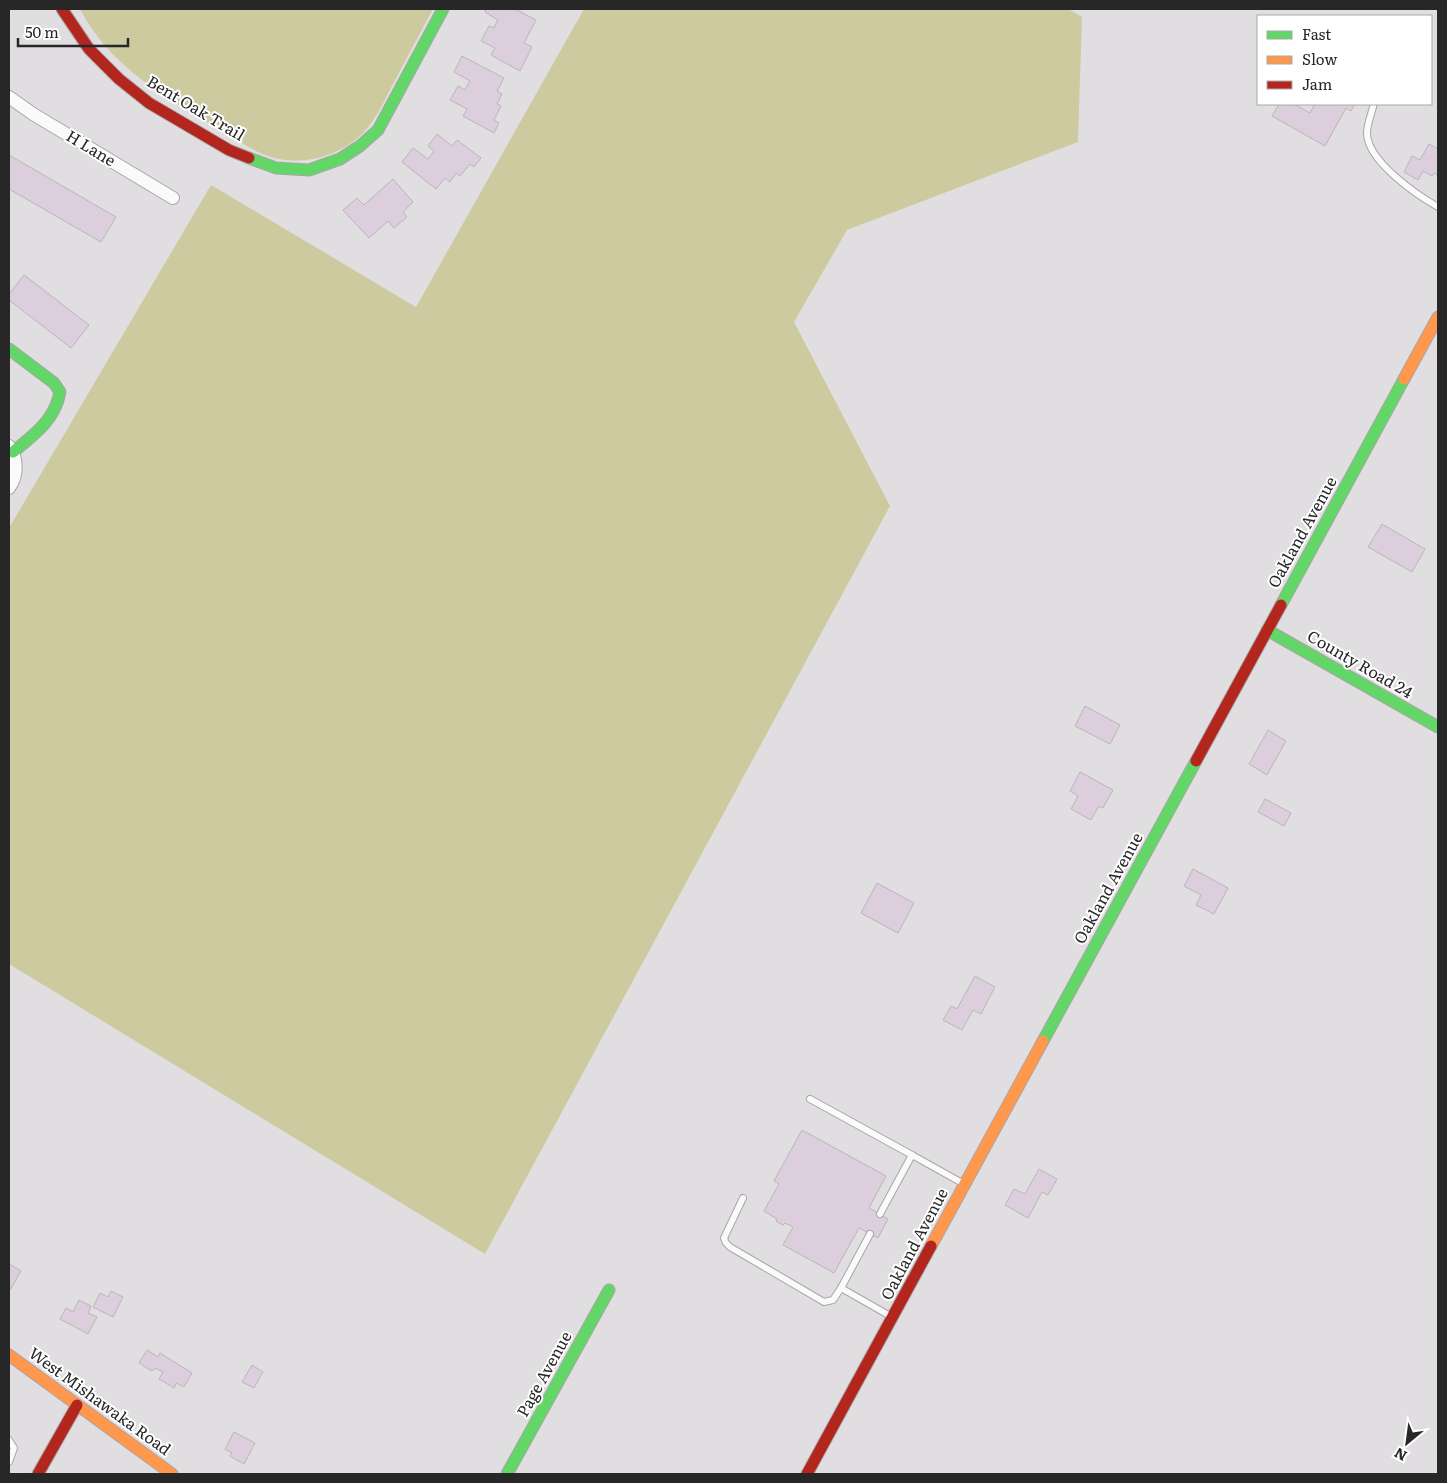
<svg xmlns="http://www.w3.org/2000/svg" width="1447" height="1483" viewBox="0 0 1447 1483" font-family="Literata,serif">
	<style>
		.green { fill: #cdca9f }
		.building { fill: #dccedd; stroke: #b8b6b8 }
		.lines { fill: none; stroke-linecap: round; stroke-linejoin: round }
		.lane-casing { stroke: #a8a6a8; stroke-width: 8 }
		.street-casing { stroke: #a8a6a8; stroke-width: 14 }
		.fast-casing { stroke: #a8a6a8; stroke-width: 13 }
		.slow-casing { stroke: #a8a6a8; stroke-width: 13 }
		.jam-casing { stroke: #a8a6a8; stroke-width: 13 }
		.lane { stroke: #fafafa; stroke-width: 6 }
		.street { stroke: #fafafa; stroke-width: 12 }
		.fast { stroke: #63d668; stroke-width: 11 }
		.slow { stroke: #ff974d; stroke-width: 11 }
		.jam { stroke: #b3261e; stroke-width: 11 }
		.labels { text-anchor: middle; stroke-width: 4; stroke-linejoin: round; paint-order: stroke }
		.street-label { font-size: 16px; fill: #282728; stroke: #fff }
	</style>
	<rect width="100%" height="100%" fill="#e1dee1"/>
	<g class="green">
		<path d="M80,9H433C420,33 407,58 394,82C383,103 373,127 354,141C333,157 304,164 279,159C258,155 239,141 221,130C166,98 110,67 80,9Z"/>
		<polygon points="584,9 1068,9 1082,17 1078,142 847,230 794,322 890,506 485,1254 9,964 9,528 211,185 416,307"/>
	</g>
	<g class="building">
		<polygon points="486,9 515,9 536,20 524,43 532,47 520,71 491,55 495,48 481,41 489,26 494,28 498,20 485,12"/>
		<polygon points="462,56 504,78 497,91 502,94 497,104 501,106 494,120 499,123 494,133 463,116 467,109 450,100 458,86 465,90 470,81 454,72"/>
		<polygon points="1279,104 1294,104 1310,113 1315,104 1355,104 1351,111 1346,108 1325,146 1272,116"/>
		<polygon points="437,134 452,146 457,140 481,158 474,167 470,164 460,176 456,173 450,182 445,178 436,189 402,162 413,148 428,159 434,151 428,146"/>
		<polygon points="1429,144 1438,149 1438,176 1434,173 1432,176 1423,171 1418,180 1404,172 1412,156 1420,160"/>
		<polygon points="9,155 116,217 101,242 9,189"/>
		<polygon points="393,179 413,202 403,212 407,217 394,228 388,221 369,238 343,210 357,198 364,205"/>
		<polygon points="24,275 89,325 71,348 9,300 9,294"/>
		<polygon points="1382,524 1425,549 1412,572 1368,547"/>
		<polygon points="1085,706 1120,725 1110,744 1075,726"/>
		<polygon points="1268,730 1286,741 1267,775 1249,764"/>
		<polygon points="1080,772 1113,790 1103,808 1099,806 1091,820 1071,809 1078,796 1070,791"/>
		<polygon points="1265,799 1291,813 1284,826 1258,812"/>
		<polygon points="1193,869 1228,888 1214,914 1196,905 1201,895 1184,886"/>
		<polygon points="877,883 914,903 898,933 861,913"/>
		<polygon points="975,976 995,987 981,1014 973,1010 962,1030 943,1020 951,1006 957,1009"/>
		<polygon points="802,1130 886,1176 869,1208 888,1219 878,1238 859,1228 834,1273 783,1245 793,1227 785,1223 783,1225 776,1221 777,1219 764,1211 779,1184 774,1181"/>
		<polygon points="1039,1169 1057,1179 1048,1195 1042,1192 1028,1218 1005,1205 1014,1189 1025,1194"/>
		<polygon points="9,1264 21,1271 10,1290 9,1289"/>
		<polygon points="111,1291 123,1297 113,1317 93,1307 100,1293 108,1297"/>
		<polygon points="79,1300 91,1306 88,1313 97,1317 88,1334 60,1319 66,1308 73,1312"/>
		<polygon points="147,1350 158,1357 160,1353 192,1373 184,1387 176,1383 174,1388 159,1379 163,1372 155,1368 152,1371 139,1363"/>
		<polygon points="252,1365 263,1372 254,1388 242,1382"/>
		<polygon points="234,1432 255,1443 244,1464 230,1456 232,1453 225,1449"/>
	</g>
	<g class="lines">
		<g class="lane-casing">
			<g id="lane">
				<path d="M1373,107C1371,115 1367,125 1367,133C1367,161 1417,195 1438,207"/>
				<polyline points="810,1099 912,1155"/>
				<polyline points="743,1198 724,1238 726,1243 730,1247 824,1302 833,1300 841,1288 892,1317"/>
				<polyline points="880,1214 912,1155 964,1184"/>
				<polyline points="841,1288 870,1234"/>
				<polyline points="9,1440 14,1448 9,1462"/>
			</g>
		</g>
		<g class="street-casing">
			<g id="street">
				<polyline points="9,97 33,114 173,198"/>
				<path d="M9,488C18,476 18,458 9,446"/>
			</g>
		</g>
		<g class="fast-casing">
			<g id="fast">
				<polyline points="249,158 276,168 309,170 340,159 360,146 378,130 443,9"/>
				<path d="M9,349L54,383L60,392C55,420 34,435 13,452"/>
				<polyline points="1281,605 1404,379"/>
				<polyline points="1267,630 1438,727"/>
				<polyline points="1043,1041 1196,761"/>
				<polyline points="507,1474 609,1290"/>
			</g>
		</g>
		<g class="slow-casing">
			<g id="slow">
				<polyline points="1404,379 1438,317"/>
				<polyline points="931,1246 1043,1041"/>
				<polyline points="9,1355 172,1474"/>
			</g>
		</g>
		<g class="jam-casing">
			<g id="jam">
				<polyline points="62,9 89,49 119,79 149,103 229,150 249,158"/>
				<polyline points="1196,761 1281,605"/>
				<polyline points="38,1474 77,1405"/>
				<polyline points="807,1474 931,1246"/>
			</g>
		</g>
		<use href="#lane" class="lane"/>
		<use href="#street" class="street"/>
		<use href="#fast" class="fast"/>
		<use href="#slow" class="slow"/>
		<use href="#jam" class="jam"/>
	</g>
	<g class="labels">
		<g class="street-label">
			<text transform="translate(196 108) rotate(31)" y="6">Bent Oak Trail</text>
			<text transform="translate(91 148) rotate(31)" y="6">H Lane</text>
			<text transform="translate(1302 532) rotate(-61)" y="6">Oakland Avenue</text>
			<text transform="translate(1360 664) rotate(30)" y="6">County Road 24</text>
			<text transform="translate(1108 888) rotate(-61)" y="6">Oakland Avenue</text>
			<text transform="translate(914 1244) rotate(-62)" y="6">Oakland Avenue</text>
			<text transform="translate(544 1374) rotate(-61)" y="6">Page Avenue</text>
			<text transform="translate(100 1401) rotate(36)" y="6">West Mishawaka Road</text>
		</g>
	</g>
	<rect width="1447" height="1483" fill="none" stroke="#282728" stroke-width="20"/>
	<rect x="1257" y="15" width="175" height="90" fill="#ffffff" stroke="#a9a9a9"/>
	<rect x="1267" y="31" width="25" height="8" fill="#63d668" stroke="#a9a9a9"/>
	<text x="1302" y="40" font-size="15" fill="#282728">Fast</text>
	<rect x="1267" y="56" width="25" height="8" fill="#ff974d" stroke="#a9a9a9"/>
	<text x="1302" y="65" font-size="15" fill="#282728">Slow</text>
	<rect x="1267" y="81" width="25" height="8" fill="#b3261e" stroke="#a9a9a9"/>
	<text x="1302" y="90" font-size="15" fill="#282728">Jam</text>
	<g transform="translate(1407 1443) rotate(209)" stroke="#ffffff" stroke-width="4" paint-order="stroke">
	<path d="M0-4L9 19L0 12L-9 19Z" fill="#282728"/>
	<text y="-8" font-size="14" font-weight="bold" text-anchor="middle" fill="#282728">N</text>
	</g>
	<path d="M18 38v8h110v-8" fill="none" stroke="#282728" stroke-width="2.5"/>
	<text x="25" y="38" font-size="15" fill="#282728" stroke="#ffffff" stroke-width="4" paint-order="stroke">50 m</text>
</svg>
